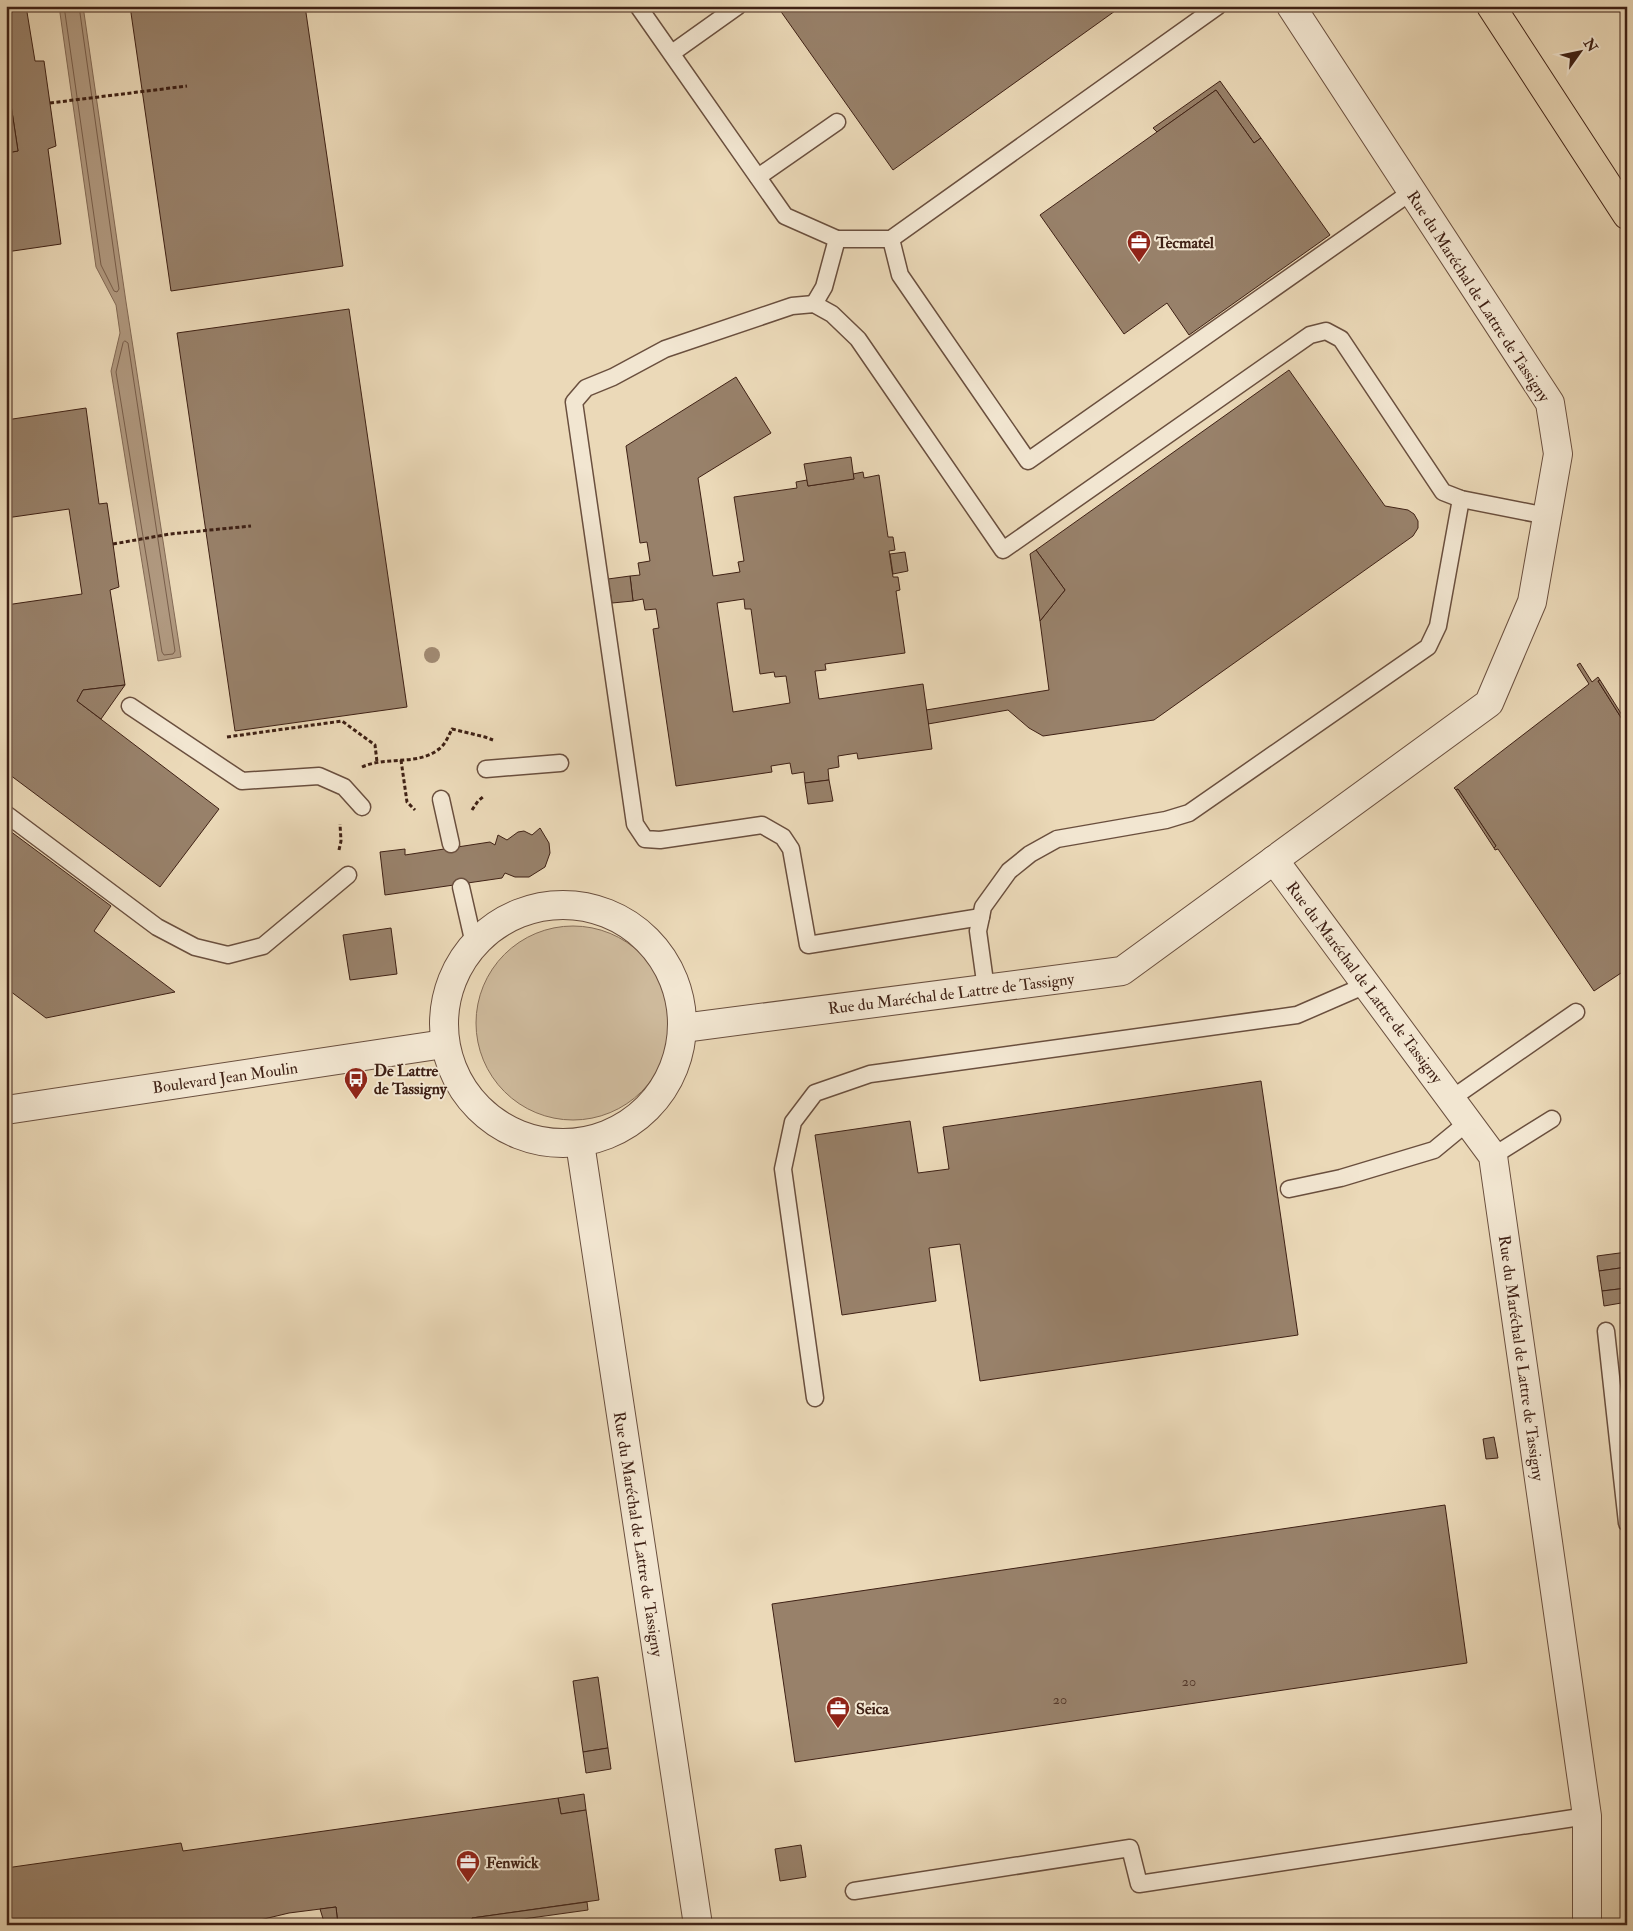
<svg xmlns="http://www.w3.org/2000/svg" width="1633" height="1931" viewBox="0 0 1633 1931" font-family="'IM FELL Double Pica',serif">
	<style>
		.green { fill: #ceba9c; stroke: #866e58 }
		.water { fill: #b19a81; stroke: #836a56 }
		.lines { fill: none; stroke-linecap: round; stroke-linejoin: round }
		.shore { stroke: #785e4b; stroke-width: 1 }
		.building { fill: #98816a; stroke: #3f2115; fill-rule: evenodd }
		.service-casing { stroke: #6a4f3e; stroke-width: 19 }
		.minor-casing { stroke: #6a4f3e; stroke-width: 30 }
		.trunk-casing { stroke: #3f2115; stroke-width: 30 }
		.path { stroke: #3f2115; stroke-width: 3; stroke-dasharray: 4 2.5; stroke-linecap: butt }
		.service { stroke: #f2e6d1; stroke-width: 16 }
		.minor { stroke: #f2e6d1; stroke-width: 28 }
		.trunk { stroke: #ebd9b8; stroke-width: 28 }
		.tree { fill: #a08971 }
		.labels { text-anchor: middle; stroke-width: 4; stroke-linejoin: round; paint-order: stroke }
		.number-label { font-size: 14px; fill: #55392a }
		.poi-label { font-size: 16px; font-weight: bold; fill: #3f2115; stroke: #f2e6d1; text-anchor: start }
		.street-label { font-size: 16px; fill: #3f2115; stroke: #f2e6d1 }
	</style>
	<rect width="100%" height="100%" fill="#ebd9b8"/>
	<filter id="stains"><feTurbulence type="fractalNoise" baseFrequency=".004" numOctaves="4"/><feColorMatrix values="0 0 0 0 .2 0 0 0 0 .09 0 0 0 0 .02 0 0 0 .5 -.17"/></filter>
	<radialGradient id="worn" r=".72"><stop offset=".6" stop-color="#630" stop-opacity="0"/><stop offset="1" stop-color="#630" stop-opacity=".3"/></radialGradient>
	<circle class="green" cx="573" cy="1023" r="97"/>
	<polygon class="water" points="59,6 83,6 126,302 181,657 158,661 111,371 120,333 116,305 96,267"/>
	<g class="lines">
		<g class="shore">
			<polyline points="64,6 101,265 114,291 117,292 119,289 79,6"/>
			<polygon points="125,341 128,343 175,651 173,654 164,655 162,652 116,372 123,343"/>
		</g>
	</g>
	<g class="building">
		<polygon points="6,6 26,6 35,61 44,61 56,146 48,149 61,244 6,252 6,153 18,151 6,72"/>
		<polygon points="130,6 305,6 343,266 171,291"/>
		<polygon points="777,6 1122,6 893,170"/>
		<polygon points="6,72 18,151 6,153"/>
		<polygon points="1220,81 1261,138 1254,143 1216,90 1157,132 1153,128"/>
		<polygon points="1216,90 1254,143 1261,138 1330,235 1189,335 1167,303 1124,334 1040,215"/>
		<polygon points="349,309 407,707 235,731 177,333"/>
		<polygon points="1289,370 1385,506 1408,510 1414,514 1418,521 1418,528 1413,536 1154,720 1043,736 1029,728 1008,710 928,724 926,710 1049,690 1040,621 1065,590 1036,550"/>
		<path d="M736,377L771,433L698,478L713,576L740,572L738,562L744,561L734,497L797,488L796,482L807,480L808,486L854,479L853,474L863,472L864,478L879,475L888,537H893L895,550L889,551L893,577H898L900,590L896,591L905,653L825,664L826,670L815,671L819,699L923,684L932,749L858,759L857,753L838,756L839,767L828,769L829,780L805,783L804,772L792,774L790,763L771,766L772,772L676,786L653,629L659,628L656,609L645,610L643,599L633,601L630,576L640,575L638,563L650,561L647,542L640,543L626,446ZM744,599L745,609H751L760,674L774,672L775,677L786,676L790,703L733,712L717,603Z"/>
		<polygon points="86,408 99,504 107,503 113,544 119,587 110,590 125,685 83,690 77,701 219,809 160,887 6,772 6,605 82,594 69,509 6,518 6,420"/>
		<polygon points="851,457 854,479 808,486 804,464"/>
		<polygon points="1036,550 1065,590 1040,621 1030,554"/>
		<polygon points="905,552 908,571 893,574 890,554"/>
		<polygon points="630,576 633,601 612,603 608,579"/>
		<polygon points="1580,663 1592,682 1598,677 1600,680 1598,681 1627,727 1627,969 1594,991 1498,849 1495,850 1494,848 1496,846 1458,789 1456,790 1454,788 1589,684 1577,665"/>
		<polygon points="1600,680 1627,723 1627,727 1598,681"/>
		<polygon points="125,685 101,719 77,701 83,690"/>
		<polygon points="829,780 833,801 808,804 805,783"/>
		<polygon points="1458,789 1496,846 1494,848 1456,790"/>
		<polygon points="6,828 111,906 94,931 175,992 46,1018 6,988"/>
		<polygon points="540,828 549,843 550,853 545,867 529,877 515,877 505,873 502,878 385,895 380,852 405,849 405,855 490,842 495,845 498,835 507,840 518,832 524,831 532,835"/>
		<polygon points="391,928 397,974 350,980 343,935"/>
		<polygon points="1261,1081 1298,1335 980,1381 960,1244 929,1248 936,1301 842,1315 815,1135 910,1121 918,1173 949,1169 943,1127"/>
		<polygon points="1627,1252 1627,1267 1599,1271 1597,1256"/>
		<polygon points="1627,1267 1627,1288 1602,1291 1599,1271"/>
		<polygon points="1627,1288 1627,1302 1604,1306 1602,1291"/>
		<polygon points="1494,1437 1498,1458 1486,1459 1483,1439"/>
		<polygon points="1445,1505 1467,1663 795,1762 772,1604"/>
		<polygon points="598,1677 608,1748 583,1752 573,1681"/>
		<polygon points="608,1748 611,1769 586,1773 583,1752"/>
		<polygon points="584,1794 586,1810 561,1814 558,1798"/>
		<polygon points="558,1798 561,1814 586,1810 599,1900 472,1918 474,1925 338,1925 336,1907 289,1913 239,1925 6,1925 6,1868 181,1843 183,1851"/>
		<polygon points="801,1845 806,1877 780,1881 775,1849"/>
		<polygon points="587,1902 588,1910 480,1925 474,1925 472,1918"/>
		<polygon points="336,1907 338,1925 325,1925 320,1909"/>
	</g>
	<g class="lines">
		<g class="service-casing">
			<g id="service">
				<polyline points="638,6 785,216 837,239 891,239 1218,6"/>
				<polyline points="672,53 738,6"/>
				<polyline points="758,177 837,122"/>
				<polyline points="891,239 900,275 1028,461 1411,192"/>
				<polyline points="814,304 824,287 837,239"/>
				<polyline points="130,706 242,781 319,776 344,787 362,807"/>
				<polyline points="486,769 560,763"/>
				<polyline points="441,799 451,844"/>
				<polyline points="6,814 157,927 195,947 228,955 263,946 348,875"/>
				<polyline points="461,887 474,944"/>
				<polyline points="981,917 808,945 791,849 783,837 762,825 660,840 645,839 635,824 574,402 586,388 613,377 665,349 792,306 814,304 832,314 858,339 1003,550 1310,335 1326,331 1341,339 1443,492 1461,499 1547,516"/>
				<polyline points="986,989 978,931 981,917 983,907 1009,871 1030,854 1057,839 1166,820 1189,813 1428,647 1438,626 1461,499"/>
				<polyline points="1451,1099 1576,1012"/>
				<polyline points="1493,1156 1552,1119"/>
				<polyline points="1289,1189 1341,1178 1434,1150 1468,1122"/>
				<polyline points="1606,1331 1627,1523"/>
				<polyline points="815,1398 783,1169 793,1122 815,1093 870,1074 1297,1015 1366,985"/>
				<polyline points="854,1891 1130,1848 1139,1884 1587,1816"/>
			</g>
		</g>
		<g class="minor-casing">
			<g id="minor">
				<polyline points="1274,860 1493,1156 1587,1816 1587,1925"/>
				<circle cx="563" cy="1024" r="119"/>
				<polyline points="683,1028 1122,971 1489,703 1532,602 1558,454 1550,403 1291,6"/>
				<polyline points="6,1110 444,1044"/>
				<polyline points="580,1143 698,1925"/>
			</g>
		</g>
		<g class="trunk-casing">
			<polyline id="trunk" points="1491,6 1627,215"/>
		</g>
		<g class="path">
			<polyline points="50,103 187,86"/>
			<polyline points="113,544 170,534 251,526"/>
			<polyline points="227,737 342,721 375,745 377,762"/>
			<polyline points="401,760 407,802 415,810"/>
			<path d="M362,767C386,756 418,766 439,749C445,745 449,735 452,729L485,737L493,740"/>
			<polyline points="472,810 478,801 484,796"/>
			<polyline points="339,850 341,841 340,824"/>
		</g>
		<use href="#service" class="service"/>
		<use href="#minor" class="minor"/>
		<use href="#trunk" class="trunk"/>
	</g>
	<circle class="tree" cx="432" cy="655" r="8"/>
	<defs>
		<g id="office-pin" transform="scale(1.25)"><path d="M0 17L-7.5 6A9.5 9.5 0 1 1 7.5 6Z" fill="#8f2418" stroke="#f2e6d1"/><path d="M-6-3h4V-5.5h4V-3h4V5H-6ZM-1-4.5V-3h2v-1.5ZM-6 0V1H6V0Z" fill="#fff"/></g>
		<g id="bus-pin" transform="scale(1.25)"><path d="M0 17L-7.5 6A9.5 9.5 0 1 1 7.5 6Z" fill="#8f2418" stroke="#f2e6d1"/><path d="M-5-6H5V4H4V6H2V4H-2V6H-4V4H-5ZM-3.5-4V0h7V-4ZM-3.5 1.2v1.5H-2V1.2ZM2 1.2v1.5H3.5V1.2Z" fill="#fff"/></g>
	</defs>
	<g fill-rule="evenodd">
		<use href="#office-pin" x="1139" y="242"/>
		<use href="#bus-pin" x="356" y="1079"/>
		<use href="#office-pin" x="838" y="1708"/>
		<use href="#office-pin" x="468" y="1862"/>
	</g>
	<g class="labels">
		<g class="number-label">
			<text x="1189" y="1686">20</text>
			<text x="1060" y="1704">20</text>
		</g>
		<g class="poi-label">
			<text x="1156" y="248">Tecmatel</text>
			<text x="374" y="1076">De Lattre<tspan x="374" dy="18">de Tassigny</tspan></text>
			<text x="856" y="1714">Seica</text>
			<text x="486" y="1868">Fenwick</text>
		</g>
		<g class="street-label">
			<text transform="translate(1479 296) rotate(57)" y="6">Rue du Maréchal de Lattre de Tassigny</text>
			<text transform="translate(1365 982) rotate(53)" y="6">Rue du Maréchal de Lattre de Tassigny</text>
			<text transform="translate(951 993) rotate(-7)" y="6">Rue du Maréchal de Lattre de Tassigny</text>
			<text transform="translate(225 1077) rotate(-8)" y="6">Boulevard Jean Moulin</text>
			<text transform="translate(1522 1358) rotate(82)" y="6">Rue du Maréchal de Lattre de Tassigny</text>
			<text transform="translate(639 1534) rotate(81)" y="6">Rue du Maréchal de Lattre de Tassigny</text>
		</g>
	</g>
	<rect width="1633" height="1931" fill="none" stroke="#ebd9b8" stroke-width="25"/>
	<rect x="8" y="8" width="1618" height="1916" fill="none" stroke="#3f2115" stroke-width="2.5"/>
	<rect x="12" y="12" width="1608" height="1906" fill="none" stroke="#3f2115"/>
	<g transform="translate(1580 52) rotate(57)" stroke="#f2e6d1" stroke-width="4" paint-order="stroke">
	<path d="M0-4L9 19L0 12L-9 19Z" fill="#3f2115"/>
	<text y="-8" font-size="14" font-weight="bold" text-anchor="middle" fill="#3f2115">N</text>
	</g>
	<rect width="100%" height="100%" filter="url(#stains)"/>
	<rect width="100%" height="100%" fill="url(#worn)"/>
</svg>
